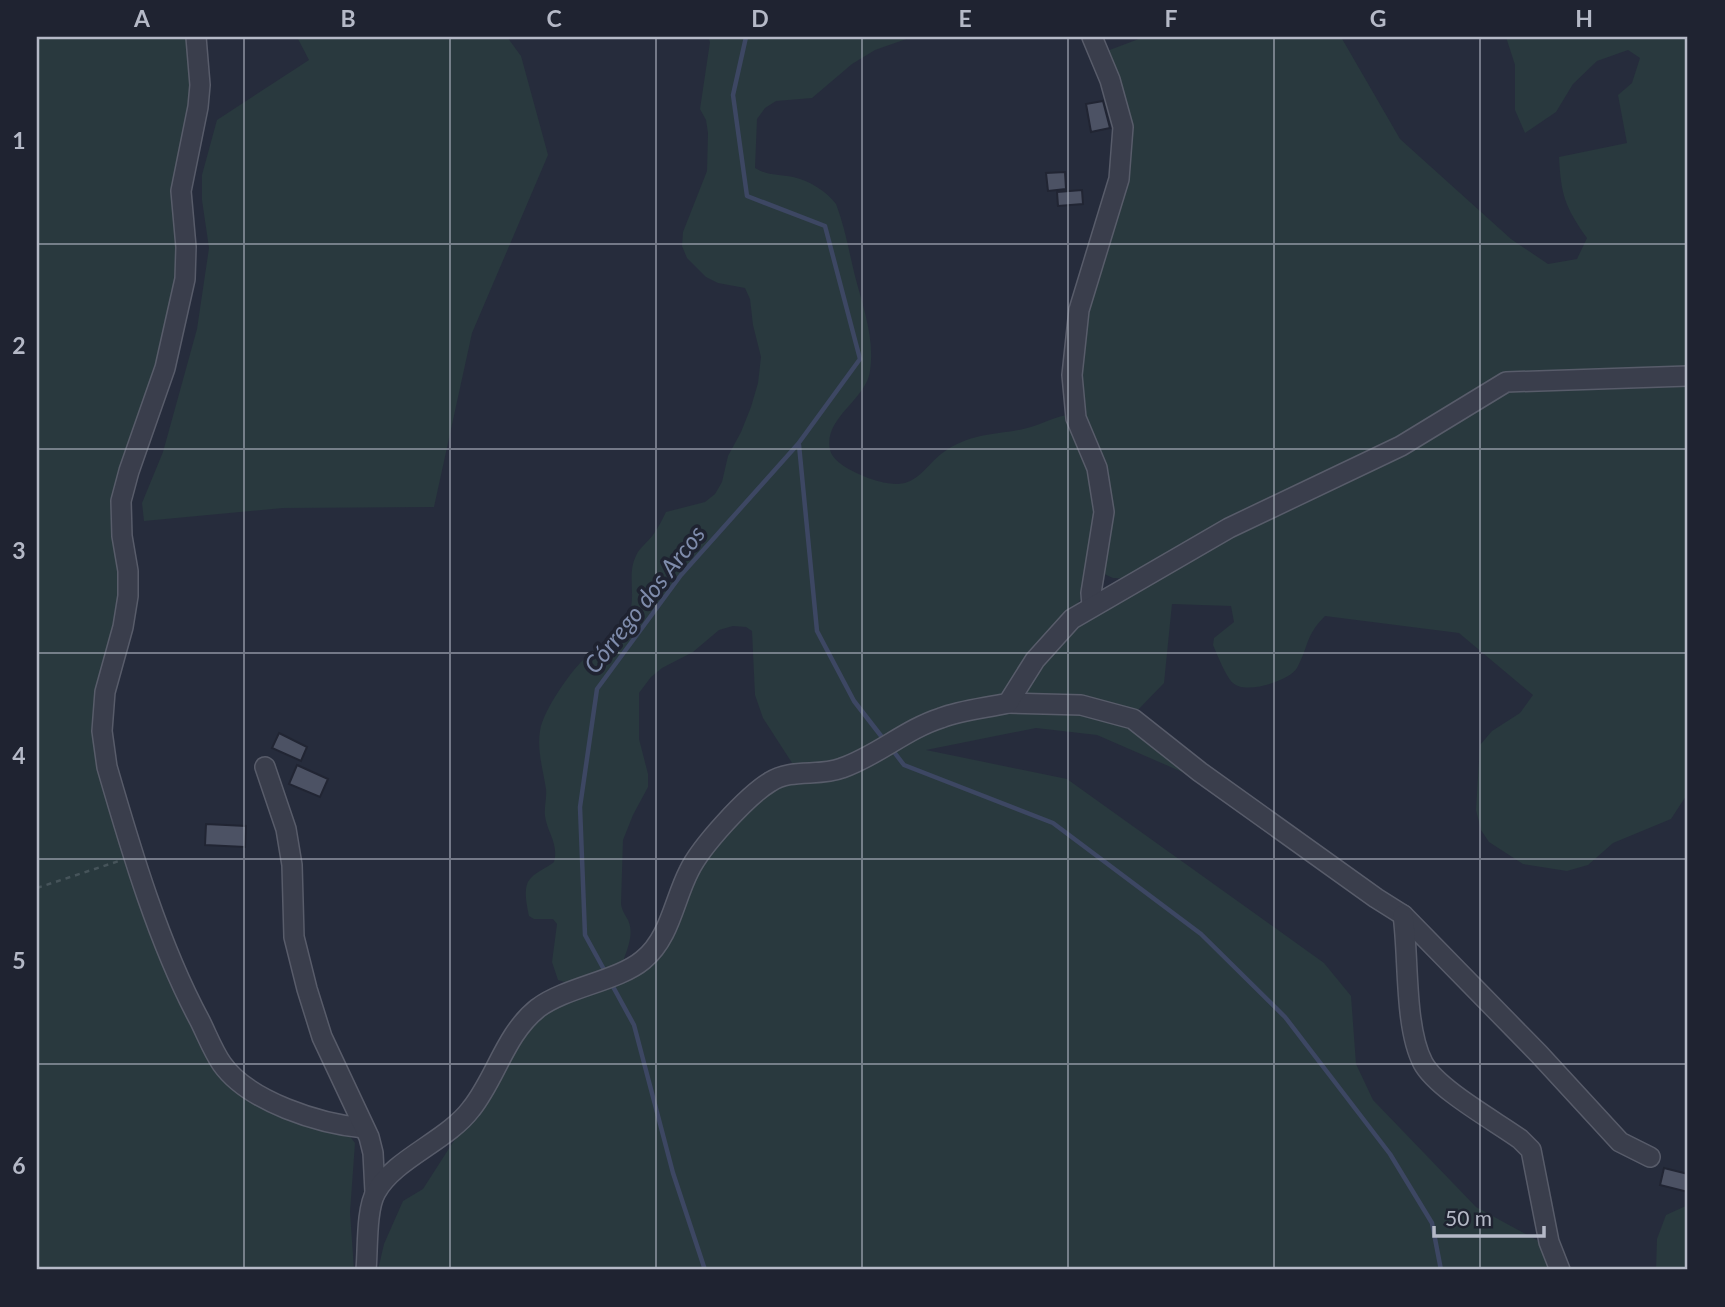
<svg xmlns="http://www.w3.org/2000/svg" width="1725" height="1307" viewBox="0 0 1725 1307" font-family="Lato,sans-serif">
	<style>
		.green { fill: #29393e }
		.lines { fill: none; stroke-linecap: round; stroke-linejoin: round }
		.stream { stroke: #3d4763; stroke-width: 4.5 }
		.building { fill: #4c5264; stroke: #212533; stroke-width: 2 }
		.minor-casing { stroke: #585c6a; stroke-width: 22 }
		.path { stroke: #46545a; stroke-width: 2.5; stroke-dasharray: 5 5; stroke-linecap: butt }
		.minor { stroke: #3a3e4c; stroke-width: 19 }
		.grid { fill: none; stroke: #b5b9c7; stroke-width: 2; stroke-opacity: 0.55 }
		.labels { text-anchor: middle; stroke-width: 7; stroke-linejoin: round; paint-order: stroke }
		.water-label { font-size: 24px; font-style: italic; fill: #7f8cac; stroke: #1f2331 }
		.neatline { fill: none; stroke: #b5b9c7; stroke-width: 2.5 }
		.grid-label { font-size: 23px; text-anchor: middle; font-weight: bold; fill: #b5b9c7 }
	</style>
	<rect width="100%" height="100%" fill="#262c3c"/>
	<g class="green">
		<polygon points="37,37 188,37 194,83 177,277 153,378 125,459 123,579 97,729 216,1065 349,1135 355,1143 350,1212 354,1270 37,1270"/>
		<polygon points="297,37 507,37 521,56 548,155 472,333 434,507 283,508 144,521 142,503 163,452 197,329 209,248 202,200 202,175 217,120 309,60"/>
		<path d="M708,37H912L875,50L852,64L812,98L776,101L765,108L757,119L755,168C768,176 779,174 793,177C810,181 826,191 836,204C845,227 849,252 855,276C863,307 875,339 870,371C866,400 823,418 830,450C834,468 880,485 898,484C918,483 927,465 941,454C974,429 1003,437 1037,425C1048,421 1056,417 1067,415L1091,467L1097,512L1086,592L1007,700L831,768L794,766L763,718L755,695L752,631L746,627L733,626L719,630L693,652L662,668L651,677L639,693V739L648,774V787L633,815L623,840L621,904C622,911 625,914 628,920C635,935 626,952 621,967L574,985L558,980L552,962L557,924L553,919H534L529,916C527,906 522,886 531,878C537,871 547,868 554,862C559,844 547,832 545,816C544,807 547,798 546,789C543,770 537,750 540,731C543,710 572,669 588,655C602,642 617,635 627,619C638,599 626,575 636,556C639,548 648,542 653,535C658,528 662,520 666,512L705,502L715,494L722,482L728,456L741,432L751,407L758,383L761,357L753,325L750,299L745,288L718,283L706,277L687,258L682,246L683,232L707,171L708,133L706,120L700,109L710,42Z"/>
		<path d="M1144,37H1341L1400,139L1511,239L1548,264L1577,259L1587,238C1565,207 1561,195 1559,157L1627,143L1618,95L1632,83L1640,58L1628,50L1597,61L1573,84L1556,112L1525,133L1515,110V65L1506,37H1688V367L1502,376L1399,440L1135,579L1113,578L1100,572L1104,512L1072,375L1123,127L1099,54Z"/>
		<path d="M1688,381V793L1671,819L1613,843L1588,865L1567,871L1523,864L1489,842L1481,830L1476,810L1480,745L1492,731L1520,713L1533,695L1459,633L1325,616C1305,636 1309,646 1297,668C1289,681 1245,695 1233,683C1226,677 1217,654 1213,645L1214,638L1234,622L1231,606L1172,604L1164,683L1133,715L1016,699L1025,677L1079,622L1232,535L1509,390Z"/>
		<polygon points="1081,708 1132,723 1196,778 1097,735 1036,728 926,750 1067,779 1324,963 1351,996 1356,1064 1373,1100 1476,1207 1544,1244 1555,1270 378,1270 384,1244 403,1201 423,1189 523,1033 552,1009 619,982 720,836 772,785 941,724 1005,709"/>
		<polygon points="1688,1205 1688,1270 1656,1270 1657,1239 1666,1215"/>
	</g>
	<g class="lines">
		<g class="stream">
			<polyline points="799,445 817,631 854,701 885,741"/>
			<polyline points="891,748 904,765 1053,823 1201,934 1285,1017 1390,1154 1432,1223 1441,1270"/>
			<polyline points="607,975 585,935 580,807 597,689 681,575 798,444 860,359 825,226 747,196 733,95 746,37"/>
			<polyline points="611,983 634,1025 673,1173 705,1270"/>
		</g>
	</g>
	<g class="building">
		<polygon points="1103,101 1110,128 1091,132 1086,104"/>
		<polygon points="1065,172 1066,189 1048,191 1046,173"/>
		<polygon points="1082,190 1083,204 1058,206 1057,192"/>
		<polygon points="279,733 307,747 301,761 272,748"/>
		<polygon points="297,765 328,779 320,797 289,784"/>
		<polygon points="206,824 246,826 245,847 205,845"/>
		<polygon points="1664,1168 1688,1174 1688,1192 1660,1185"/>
	</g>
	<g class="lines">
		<g class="minor-casing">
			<g id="minor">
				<path d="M196,37L200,85L198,107L181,191L186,247L185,279L165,368L129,471L121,501L122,536L128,571V596L123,627L105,692L102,731L107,767C131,850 159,945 200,1021C207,1035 213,1051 222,1064C249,1102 320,1124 364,1128"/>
				<polyline points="1092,37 1110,80 1123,127 1119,179 1079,310 1072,375 1076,418 1097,468 1104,512 1091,593 1092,606"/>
				<polyline points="1008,703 1081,705 1133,719 1200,772 1376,898 1403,915 1539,1054 1620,1142 1650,1157"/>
				<polyline points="265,767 286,829 292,865 294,937 307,989 322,1037 369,1137 373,1153 375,1192"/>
				<path d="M1403,915C1409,956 1404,1027 1423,1063C1437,1089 1495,1121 1520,1139L1531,1150L1549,1242L1560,1270"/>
				<path d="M366,1270C368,1249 366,1209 376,1192C394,1159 447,1141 471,1109C496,1078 505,1034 538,1008C566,987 618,981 643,960C670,938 674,900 689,871C701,846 747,796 770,782C791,768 819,777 842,768C877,756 906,729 941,718C962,710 986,708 1008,703L1035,660L1072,619L1229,528L1401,446L1506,382L1688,376"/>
			</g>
		</g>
		<polyline class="path" points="37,888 119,861"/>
		<use href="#minor" class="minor"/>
	</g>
	<path class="grid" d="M244,37V1270M450,37V1270M656,37V1270M862,37V1270M1068,37V1270M1274,37V1270M1480,37V1270M37,244H1688M37,449H1688M37,653H1688M37,859H1688M37,1064H1688"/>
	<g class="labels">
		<g class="water-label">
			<text transform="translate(645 600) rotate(-52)" y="8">Córrego dos Arcos</text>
		</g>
	</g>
	<rect width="1725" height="1307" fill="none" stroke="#1f2331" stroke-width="77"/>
	<path d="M1434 1226v10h110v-10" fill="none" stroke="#b5b9c7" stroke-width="3.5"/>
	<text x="1445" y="1226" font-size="21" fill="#b5b9c7" stroke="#1f2331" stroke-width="5" paint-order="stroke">50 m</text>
	<rect x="38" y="38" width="1648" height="1230" class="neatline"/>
	<g class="grid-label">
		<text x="142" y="27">A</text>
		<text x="348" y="27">B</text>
		<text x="554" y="27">C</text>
		<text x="760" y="27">D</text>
		<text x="965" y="27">E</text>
		<text x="1171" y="27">F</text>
		<text x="1378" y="27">G</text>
		<text x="1584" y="27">H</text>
		<text x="19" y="149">1</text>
		<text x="19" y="354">2</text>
		<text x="19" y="559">3</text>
		<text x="19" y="764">4</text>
		<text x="19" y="969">5</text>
		<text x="19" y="1174">6</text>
	</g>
</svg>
